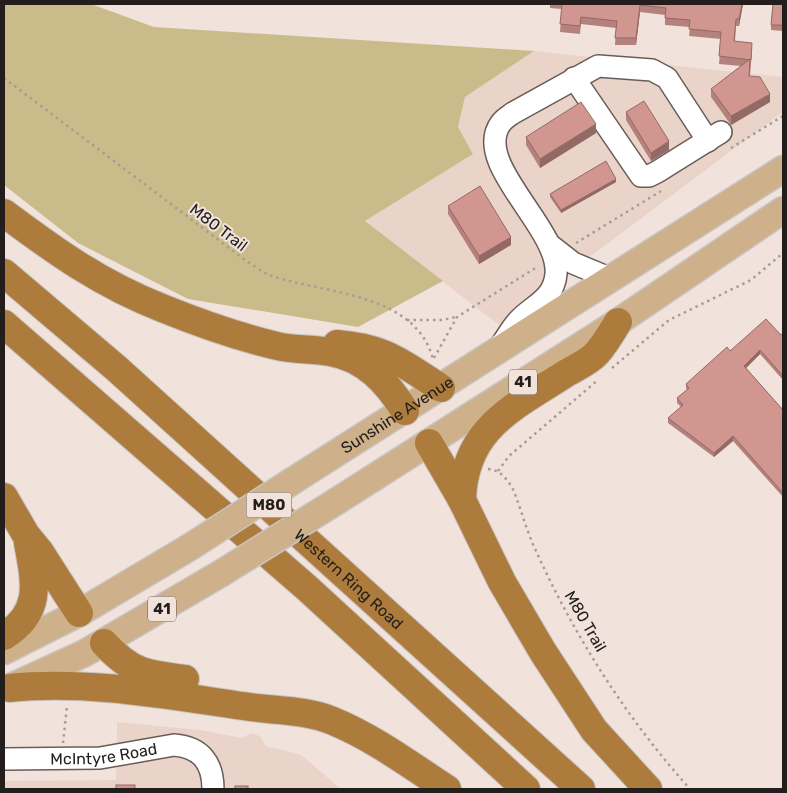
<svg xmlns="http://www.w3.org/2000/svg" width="787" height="793" viewBox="0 0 787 793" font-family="Rubik,sans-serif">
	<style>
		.built { fill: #ead4ca }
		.green { fill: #cabc8a }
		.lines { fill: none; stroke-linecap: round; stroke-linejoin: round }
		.minor-casing { stroke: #695d57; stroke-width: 24 }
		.major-casing { stroke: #c6c4c4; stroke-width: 29 }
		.highway-casing { stroke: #c6c4c4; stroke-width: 30 }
		.path { stroke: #a79c96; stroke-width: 2.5; stroke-dasharray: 2.5 4; stroke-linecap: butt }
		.minor { stroke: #fff; stroke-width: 21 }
		.major { stroke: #ceb08a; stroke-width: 26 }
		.highway { stroke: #ad7c3c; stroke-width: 28 }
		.major-bridge-casing { stroke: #c6c4c4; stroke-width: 29; stroke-linecap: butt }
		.major-bridge { stroke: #ceb08a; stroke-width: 26 }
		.wall { fill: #b5817c }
		.shaded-wall { fill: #936965 }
		.building { fill: #d29690; stroke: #936965 }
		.labels { text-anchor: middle; stroke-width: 4; stroke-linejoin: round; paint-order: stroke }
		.shield { fill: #f1e3dc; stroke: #615955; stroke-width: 1 }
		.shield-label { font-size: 15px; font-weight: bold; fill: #231e1b }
		.street-label { font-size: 16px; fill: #231e1b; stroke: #f1e3dc }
	</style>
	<rect width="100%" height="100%" fill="#f1e3dc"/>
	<g class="built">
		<polygon points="534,51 783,77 783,112 499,325 364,221 473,154 458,127 465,97"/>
		<polygon points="117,722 200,730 242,738 251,733 260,736 266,746 301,755 341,789 4,789 4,781 116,780"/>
	</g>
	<polygon class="green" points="4,4 91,4 154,27 534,51 465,97 458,127 473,154 365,221 443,281 358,327 188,299 78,243 4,185"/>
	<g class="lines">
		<g class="minor-casing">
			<g id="minor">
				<polyline points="574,78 641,176 649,176 657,172 721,132"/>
				<polyline points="550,245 573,263 609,278"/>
				<path d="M501,345C507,337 512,327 519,320C533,305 554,299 556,274C560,228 471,163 501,123C504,119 509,116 513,113L598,66L652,70L667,78L708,141"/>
				<path id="s1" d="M4,759L100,758L174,745C201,747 213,763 213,789"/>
			</g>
		</g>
		<g class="major-casing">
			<g id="major">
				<path id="s2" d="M305,473L783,169"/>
				<polyline points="337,501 618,322 783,210"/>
				<polyline points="4,651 79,613 190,547"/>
				<polyline points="11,687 85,653 220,574"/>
			</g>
		</g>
		<g class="highway-casing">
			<g id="highway">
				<path d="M4,213C56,252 101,284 162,308C199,323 239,337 277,346C294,350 313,349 330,352C365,358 387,382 405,411"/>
				<path id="s3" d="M4,273L116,368L581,789"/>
				<polyline points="4,324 307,588 526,789"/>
				<path d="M337,344C387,348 401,363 441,388"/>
				<polyline points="429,443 462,500 502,582 543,652 594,730 648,789"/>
				<polyline points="4,497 26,535 40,552 79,613"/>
				<path d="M462,500C464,429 512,408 565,374C575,368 589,362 597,353C605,344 612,332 618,322"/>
				<path d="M4,636C43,612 35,582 28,543"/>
				<path d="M104,643C132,673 145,674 185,679"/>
				<path d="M9,688C87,680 166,695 243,706C273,711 304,709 333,721C374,738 410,765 447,789"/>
			</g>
		</g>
		<g class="path">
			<path d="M4,78L245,260C254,265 262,273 272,276C324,294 415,292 433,359"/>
			<polyline points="731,148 783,116"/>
			<polyline points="576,243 661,191"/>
			<polyline points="407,320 442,320 456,317"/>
			<polyline points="434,358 457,317 537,267"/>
			<polyline points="612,368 669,320 751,280 783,253"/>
			<path d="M488,469C500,470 505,477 512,487C521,508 526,530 536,551C575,637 627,719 690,789"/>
			<polyline points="498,471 509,456 598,380"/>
			<polyline points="63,743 67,706"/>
		</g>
		<use href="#minor" class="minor"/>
		<use href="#major" class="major"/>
		<use href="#highway" class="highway"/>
		<g class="major-bridge-casing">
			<g id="major-bridge">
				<polyline points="190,547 305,473"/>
				<polyline points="220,574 337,501"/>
			</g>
		</g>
		<use href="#major-bridge" class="major-bridge"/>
	</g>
	<g class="wall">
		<polygon points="550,4 743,4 739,26 736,26 735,41 752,51 750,76 770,102 731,125 711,97 711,89 741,66 719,64 721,39 689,36 690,27 665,25 665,15 640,12 636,45 615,45 616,28 581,24 580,34 560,32 562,9 550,8"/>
		<polygon points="783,4 783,31 771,30 771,25"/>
		<polygon points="626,112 669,150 651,161 626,120"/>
		<polygon points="596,133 540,168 526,145 526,137"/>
		<polygon points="616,182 561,213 550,197 550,194"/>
		<polygon points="448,206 511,245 479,264 448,214"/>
		<polygon points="783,333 783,380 760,354 746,368 783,410 783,497 733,441 714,457 668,423 668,418 681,407 677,403 677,398 687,390 686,388 686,384 730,351 781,335"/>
	</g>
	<g class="shaded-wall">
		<polygon points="742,4 743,4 739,26 739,19"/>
		<polygon points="640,5 640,12 636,45 636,38"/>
		<polygon points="770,94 770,102 731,125 731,116"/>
		<polygon points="596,124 596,133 540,168 540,159"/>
		<polygon points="669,141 669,150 651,161 651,153"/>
		<polygon points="616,179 616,182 561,213 561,210"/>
		<polygon points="511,237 511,245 479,264 479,256"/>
		<polygon points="760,350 760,354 744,370 744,366"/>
		<polygon points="733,436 733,441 714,457 714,453"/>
	</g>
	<g class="building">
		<polygon points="562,4 742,4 739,19 736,19 734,41 752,43 751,60 719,56 721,32 689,29 690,20 665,18 666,8 640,5 636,38 615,38 617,21 581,17 580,26 560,24"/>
		<polygon points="773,4 783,4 783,25 771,25"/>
		<polygon points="750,59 749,76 760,77 770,94 731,116 711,89"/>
		<polygon points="644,101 669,141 651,153 626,112"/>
		<polygon points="581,102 596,124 540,159 526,137"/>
		<polygon points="606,161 616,179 561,210 550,194"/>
		<polygon points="480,186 511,237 479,256 448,206"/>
		<polygon points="766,319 781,335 783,333 783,376 760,350 744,366 783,410 783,446 782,447 783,449 783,493 733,436 714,453 668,418 683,405 677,398 689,388 686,384 727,347 730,351"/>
		<rect x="116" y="785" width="19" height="4"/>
		<rect x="235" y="786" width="13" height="3"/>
	</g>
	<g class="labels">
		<g class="shield">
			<rect x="509" y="369.5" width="28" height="25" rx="4"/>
			<rect x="246.5" y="492.5" width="45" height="25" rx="4"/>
			<rect x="148" y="596.5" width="28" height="25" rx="4"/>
		</g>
		<g class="shield-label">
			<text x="523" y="387">41</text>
			<text x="269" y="510">M80</text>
			<text x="162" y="614">41</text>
		</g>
		<g class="street-label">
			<text transform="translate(219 227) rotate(37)" y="6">M80 Trail</text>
			<text dy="6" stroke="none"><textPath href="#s2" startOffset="109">Sunshine Avenue</textPath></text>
			<text dy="6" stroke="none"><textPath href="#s3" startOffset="461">Western Ring Road</textPath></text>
			<text transform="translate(586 621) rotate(60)" y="6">M80 Trail</text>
			<text dy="6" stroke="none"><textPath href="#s1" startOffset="100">McIntyre Road</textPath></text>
		</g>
	</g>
	<rect width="787" height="793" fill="none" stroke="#231e1b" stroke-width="10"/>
</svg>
